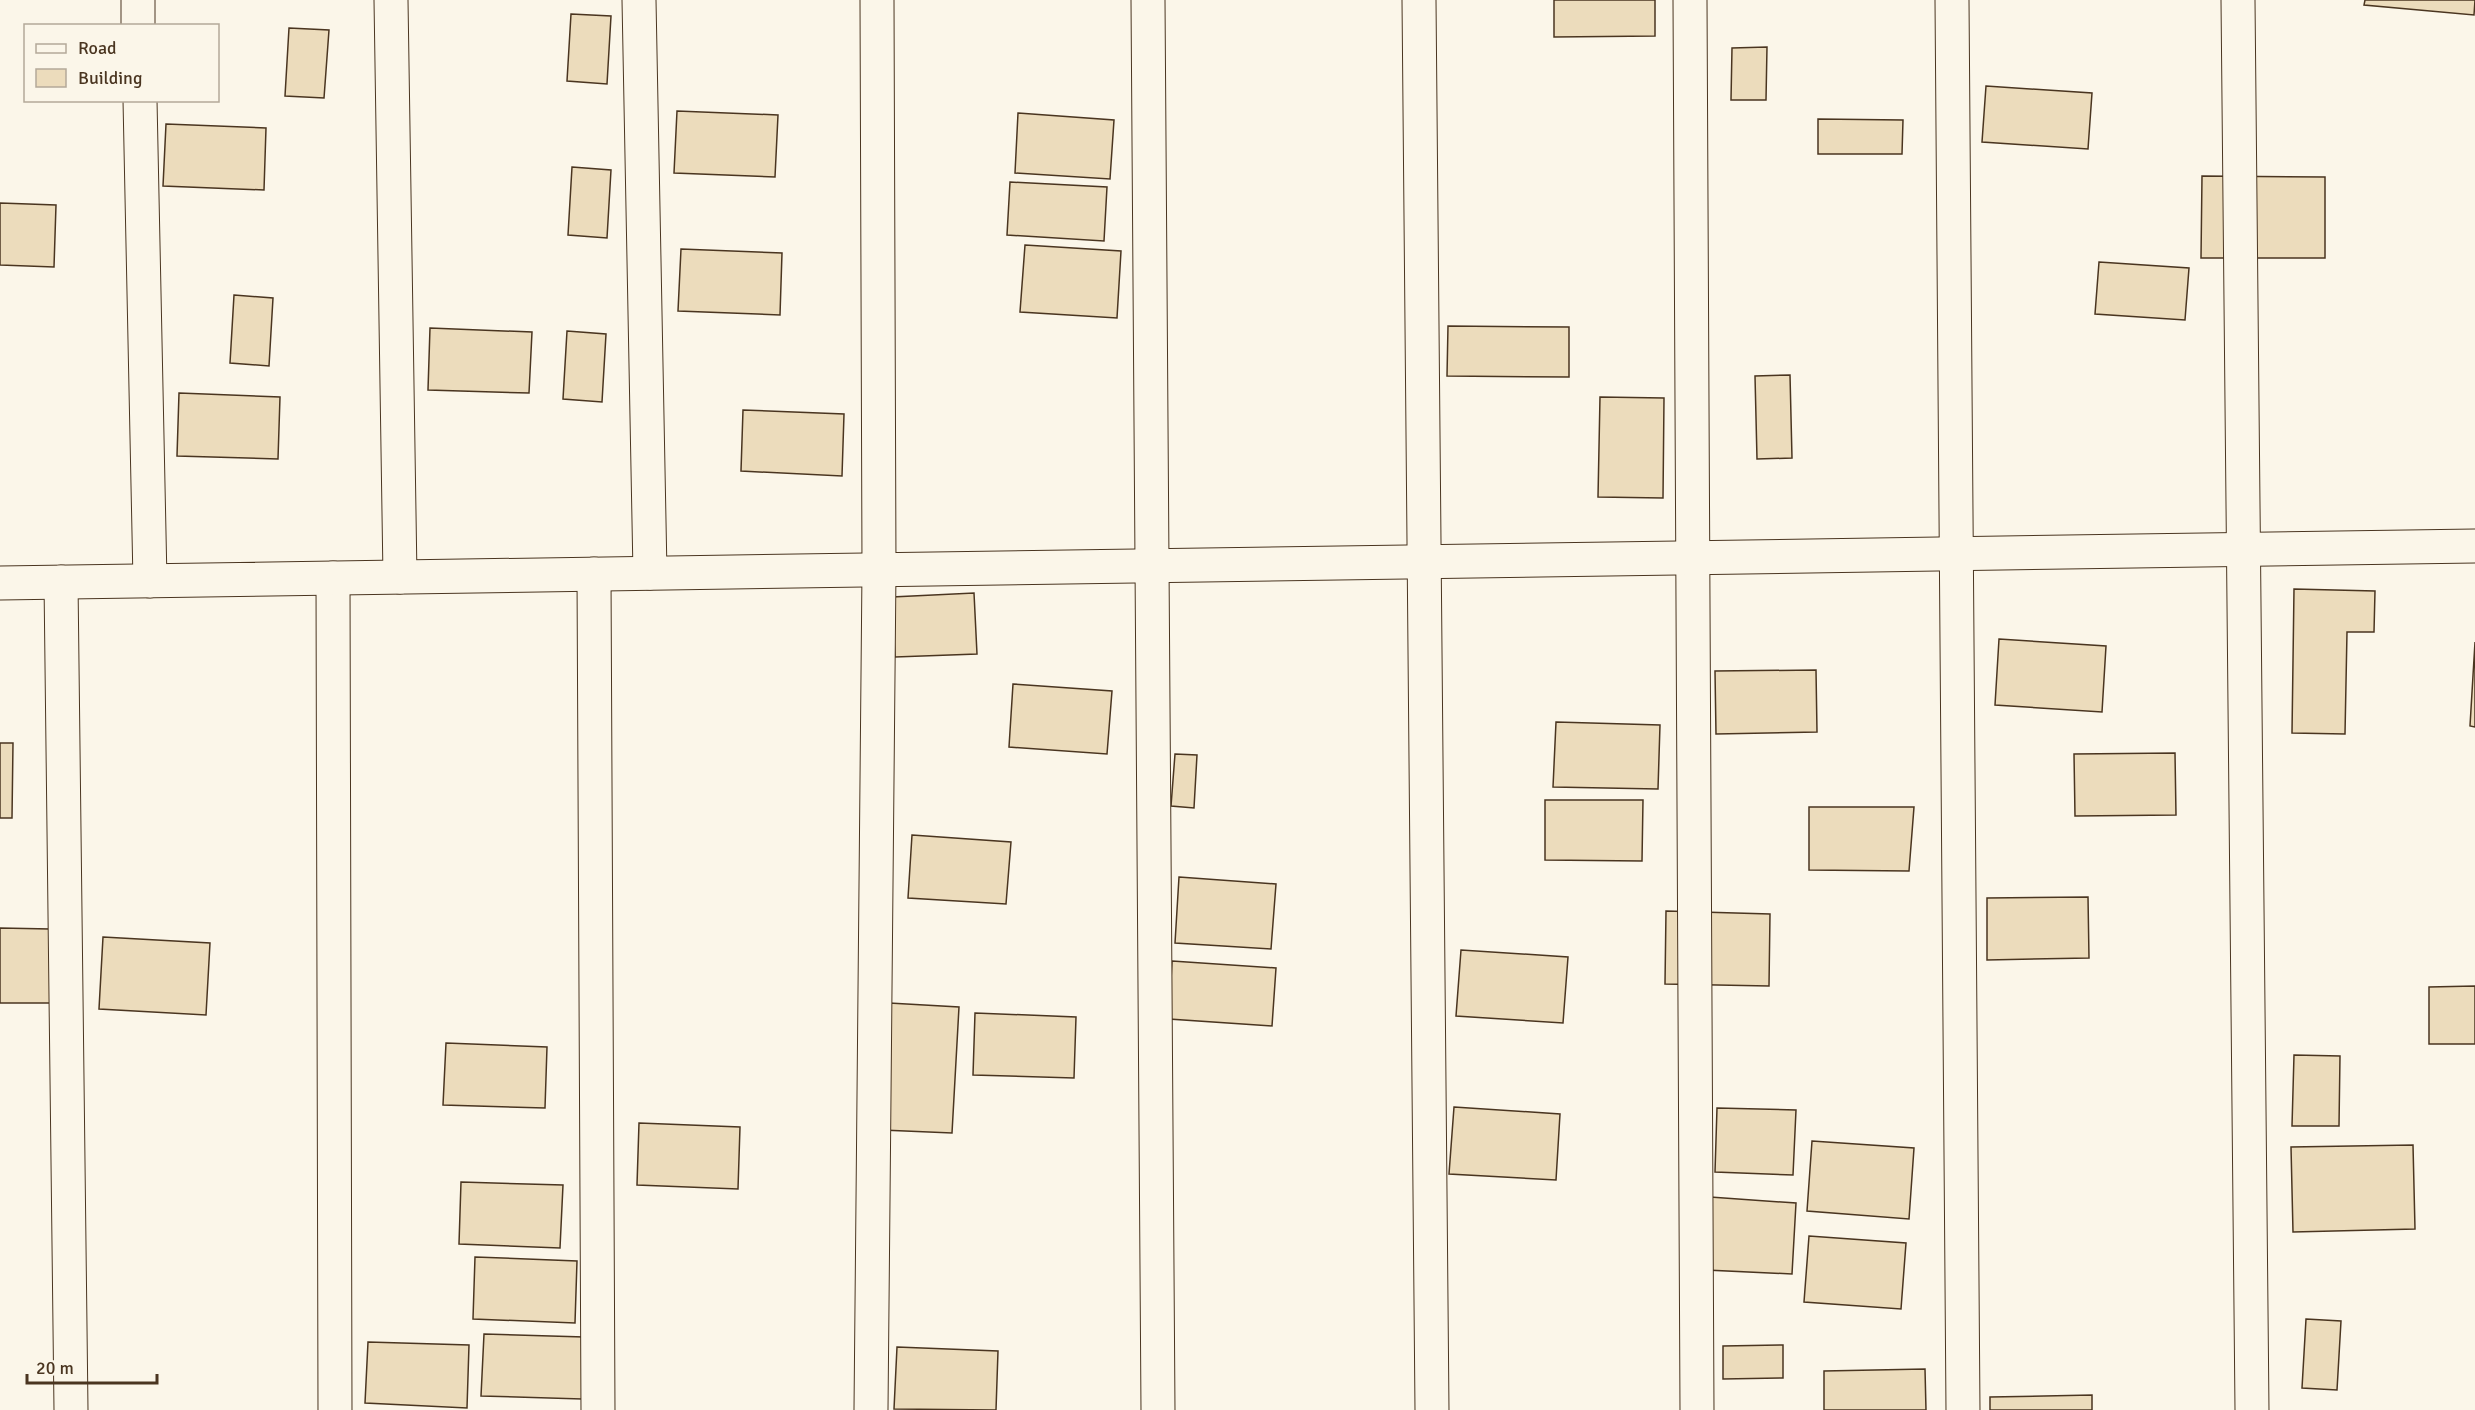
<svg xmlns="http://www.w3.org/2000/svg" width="2475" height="1410" viewBox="0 0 2475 1410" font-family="Signika,sans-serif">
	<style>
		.building { fill: #ecdcbc; stroke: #4a3520; stroke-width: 1.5 }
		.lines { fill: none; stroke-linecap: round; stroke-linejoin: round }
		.minor-casing { stroke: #4a3520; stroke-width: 35 }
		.minor { stroke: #fbf6e9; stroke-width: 33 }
	</style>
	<rect width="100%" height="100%" fill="#fbf6e9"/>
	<g class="building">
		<polygon points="1554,0 1655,0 1655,36 1554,37"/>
		<polygon points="2365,0 2475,0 2474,15 2364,5"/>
		<polygon points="571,14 611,16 607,84 567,81"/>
		<polygon points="289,28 329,30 324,98 285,96"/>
		<polygon points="1767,47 1766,100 1731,100 1732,48"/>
		<polygon points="1986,86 2092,93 2088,149 1982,142"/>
		<polygon points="677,111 778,115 775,177 674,173"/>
		<polygon points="1018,113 1114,120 1110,179 1015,173"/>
		<polygon points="1818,119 1903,120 1902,154 1818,154"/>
		<polygon points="166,124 266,128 264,190 163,186"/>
		<polygon points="572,167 611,170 607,238 568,235"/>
		<polygon points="2202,176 2325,177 2325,258 2201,258"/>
		<polygon points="1010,182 1107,187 1104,241 1007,235"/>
		<polygon points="0,203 56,205 54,267 0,265"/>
		<polygon points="1025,245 1121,251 1117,318 1020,312"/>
		<polygon points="681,249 782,253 780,315 678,311"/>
		<polygon points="2099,262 2189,268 2185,320 2095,314"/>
		<polygon points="234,295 273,298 269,366 230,363"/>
		<polygon points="1448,326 1569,327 1569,377 1447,376"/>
		<polygon points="430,328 532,332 529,393 428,390"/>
		<polygon points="567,331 606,334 602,402 563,399"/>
		<polygon points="1790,375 1792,458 1757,459 1755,376"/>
		<polygon points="179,393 280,397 278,459 177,456"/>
		<polygon points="1600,397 1664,398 1663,498 1598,497"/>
		<polygon points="743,410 844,414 842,476 741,471"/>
		<polygon points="2294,589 2375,591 2374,632 2347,632 2345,734 2292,733"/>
		<polygon points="974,593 977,654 895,657 892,597"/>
		<polygon points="1999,639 2106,646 2102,712 1995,705"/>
		<polygon points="2475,642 2475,727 2470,726"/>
		<polygon points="1816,670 1817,732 1716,734 1715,671"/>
		<polygon points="1013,684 1112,691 1107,754 1009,747"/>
		<polygon points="1556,722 1660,725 1658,789 1553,787"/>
		<polygon points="0,743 13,743 12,818 0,818"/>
		<polygon points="2175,753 2176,815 2075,816 2074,754"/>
		<polygon points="1175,754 1197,755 1194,808 1171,806"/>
		<polygon points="1545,800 1643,800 1642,861 1545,860"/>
		<polygon points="1809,807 1914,807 1909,871 1809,870"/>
		<polygon points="912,835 1011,842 1006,904 908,898"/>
		<polygon points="1179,877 1276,884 1271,949 1175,943"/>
		<polygon points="2088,897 2089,958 1987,960 1987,898"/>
		<polygon points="1666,911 1770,914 1769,986 1665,984"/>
		<polygon points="0,928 50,929 50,1003 0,1003"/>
		<polygon points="103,937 210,943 206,1015 99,1009"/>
		<polygon points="1461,950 1568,957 1563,1023 1456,1016"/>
		<polygon points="1172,961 1276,968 1272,1026 1169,1019"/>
		<polygon points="2475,986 2475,1044 2429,1044 2429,987"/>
		<polygon points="889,1003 959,1007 952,1133 882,1130"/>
		<polygon points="975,1013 1076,1017 1074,1078 973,1075"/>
		<polygon points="446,1043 547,1047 545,1108 443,1105"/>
		<polygon points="2294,1055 2340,1056 2339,1126 2292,1126"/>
		<polygon points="1454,1107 1560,1114 1556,1180 1449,1174"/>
		<polygon points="1717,1108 1796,1110 1793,1175 1715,1172"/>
		<polygon points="639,1123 740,1127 738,1189 637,1185"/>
		<polygon points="1812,1141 1914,1148 1909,1219 1807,1211"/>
		<polygon points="2413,1145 2415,1229 2293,1232 2291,1147"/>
		<polygon points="461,1182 563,1185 560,1248 459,1244"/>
		<polygon points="1710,1197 1796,1203 1792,1274 1706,1270"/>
		<polygon points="1809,1236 1906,1243 1901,1309 1804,1302"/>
		<polygon points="475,1257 577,1261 575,1323 473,1319"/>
		<polygon points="2306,1319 2341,1321 2337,1390 2302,1388"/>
		<polygon points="484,1334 584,1337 582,1399 481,1396"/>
		<polygon points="368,1342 469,1345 467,1408 365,1403"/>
		<polygon points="1783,1345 1783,1378 1723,1379 1723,1346"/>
		<polygon points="897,1347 998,1351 996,1410 894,1409"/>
		<polygon points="1925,1369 1926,1410 1824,1410 1824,1371"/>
		<polygon points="2092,1395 2092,1410 1990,1410 1990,1397"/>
	</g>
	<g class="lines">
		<g class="minor-casing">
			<g id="minor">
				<polyline points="138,0 138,26"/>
				<polyline points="391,0 400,577"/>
				<polyline points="639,0 650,573"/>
				<polyline points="1148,0 1158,1410"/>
				<polyline points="1419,0 1432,1410"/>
				<polyline points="1690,0 1697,1410"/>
				<polyline points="1952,0 1963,1410"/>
				<polyline points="2238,0 2252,1410"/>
				<polyline points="140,100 150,581"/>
				<polyline points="594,574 598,1410"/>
				<polyline points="333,578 335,1410"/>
				<polyline points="61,582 71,1410"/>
				<polyline points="0,583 2475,546"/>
				<polyline points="871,1410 879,570 877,0"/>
			</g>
		</g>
		<use href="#minor" class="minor"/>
	</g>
	<rect x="24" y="24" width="195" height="78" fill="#fbf6e9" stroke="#b4a999" stroke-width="1.5"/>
	<rect x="36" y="44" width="30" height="9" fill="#fbf6e9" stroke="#b4a999" stroke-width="1.5"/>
	<text x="78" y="54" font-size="18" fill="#4a3520">Road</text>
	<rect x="36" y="69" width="30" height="18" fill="#ecdcbc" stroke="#b4a999" stroke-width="1.5"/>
	<text x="78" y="84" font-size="18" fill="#4a3520">Building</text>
	<path d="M27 1374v9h130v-9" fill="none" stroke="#4a3520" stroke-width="3"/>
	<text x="36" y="1374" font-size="18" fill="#4a3520" stroke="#fbf6e9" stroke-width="4.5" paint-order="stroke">20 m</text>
</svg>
